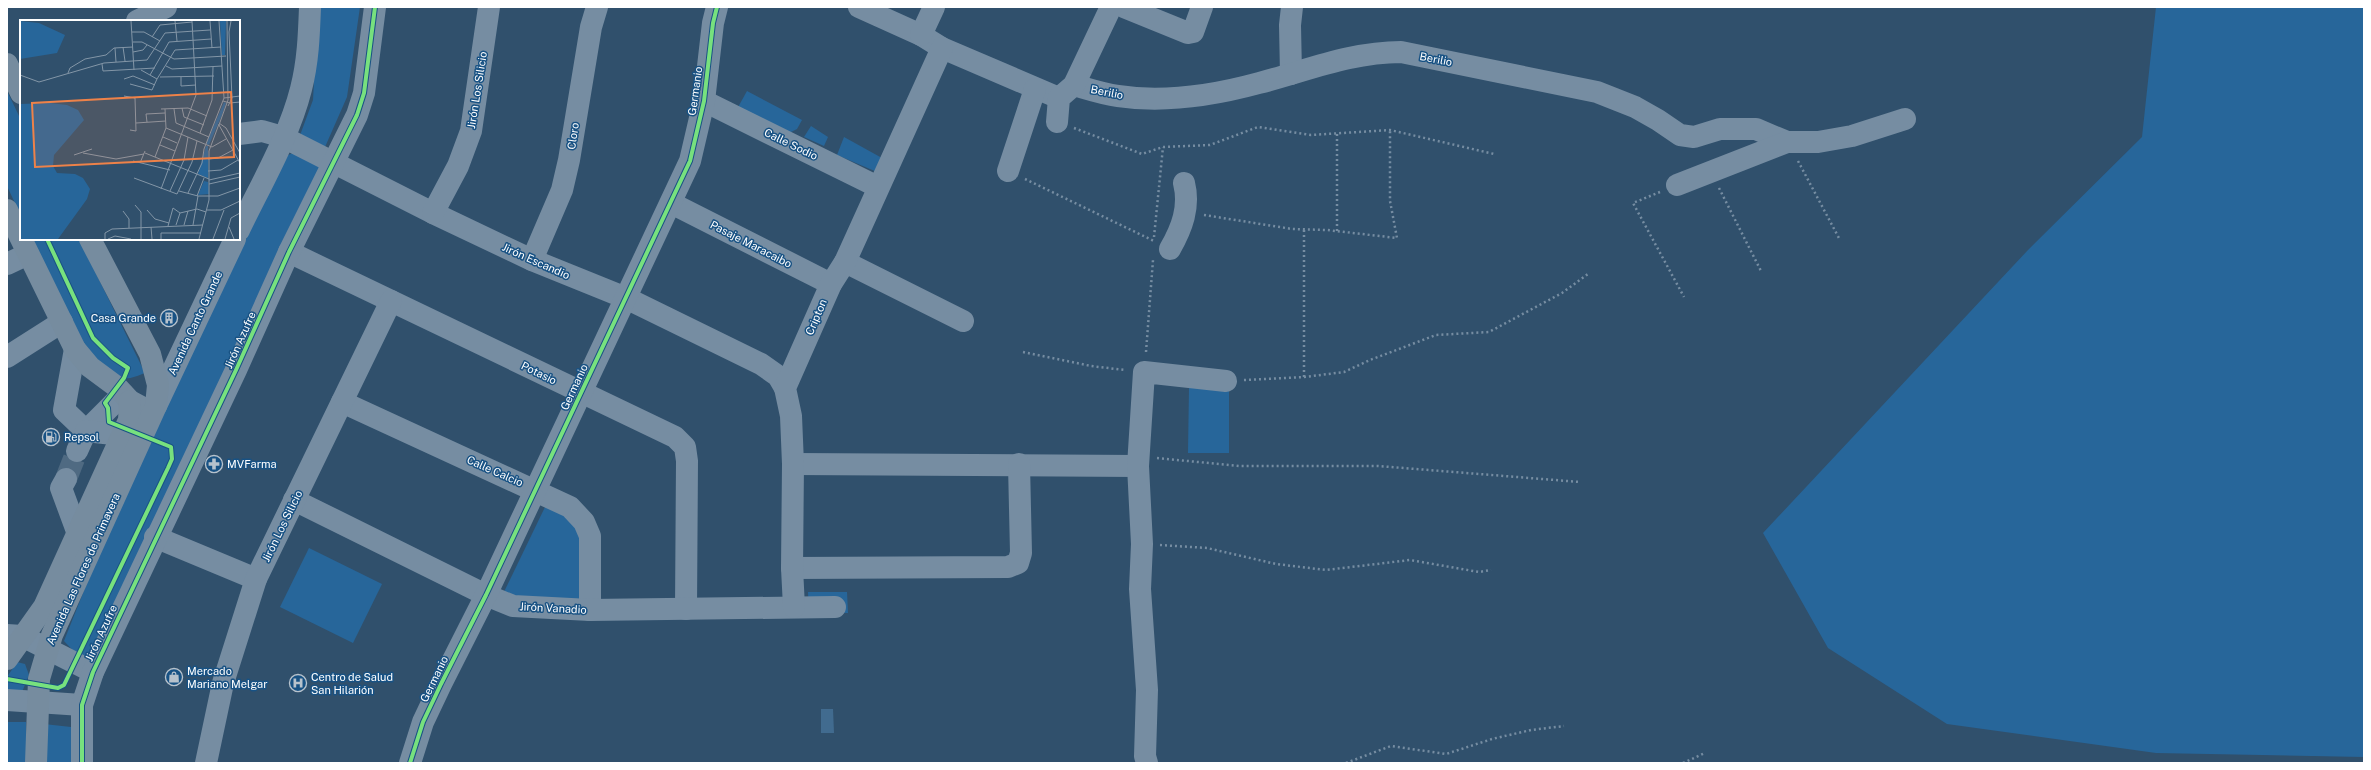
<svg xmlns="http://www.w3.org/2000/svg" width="2371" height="770" viewBox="0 0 2371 770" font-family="'Public Sans',sans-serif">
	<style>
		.green { fill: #27669a }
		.water { fill: #416b8f }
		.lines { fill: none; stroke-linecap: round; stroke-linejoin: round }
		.minor-tunnel { stroke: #4f6a82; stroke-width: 22; stroke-dasharray: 22 11; stroke-linecap: butt }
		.path { stroke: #768da2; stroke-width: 2.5; stroke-dasharray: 2 3; stroke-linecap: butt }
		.minor { stroke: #768da2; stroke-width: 22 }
		.major { stroke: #768c9f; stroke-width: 22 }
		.cycleway-casing { stroke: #185284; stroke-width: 6 }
		.cycleway { stroke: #77e17e; stroke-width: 4 }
		.labels { text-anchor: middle; stroke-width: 3; stroke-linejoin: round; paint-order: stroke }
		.street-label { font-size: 11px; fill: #fff; stroke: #185284 }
		.poi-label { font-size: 11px; fill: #fff; stroke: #185284; text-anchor: start }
		.inset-road { fill: none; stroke: #8396a7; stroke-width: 1 }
		.view { fill: #ee8249; fill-opacity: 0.15; stroke: #ee8249; stroke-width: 2 }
		.inset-edge { fill: none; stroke: #fff; stroke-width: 2 }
	</style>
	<rect width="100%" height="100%" fill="#30506c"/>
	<g class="green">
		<polygon points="318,7 360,7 347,97 325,147 299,138 313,100"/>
		<polygon points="2156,7 2364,7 2364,757 2156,753 1947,724 1828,648 1763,533 2028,250 2142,137"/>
		<polygon points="7,91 21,120 21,216 7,186"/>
		<polygon points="747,91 802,120 797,129 789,133 737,109"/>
		<polygon points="811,126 828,137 824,146 804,137"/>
		<polygon points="844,137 882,158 877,172 837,155"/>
		<polygon points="293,153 322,167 326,173 90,653 81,659 64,641 120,500 286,156"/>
		<path d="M32,239H79L145,373C137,376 127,381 118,377C82,362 50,275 32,239Z"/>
		<polygon points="1189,388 1229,388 1229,453 1188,453"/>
		<polygon points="546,505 575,521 582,532 588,614 503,594"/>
		<polygon points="309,548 382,584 353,643 280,607"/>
		<polygon points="808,592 847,592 848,613 809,612"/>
		<polygon points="17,662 25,664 29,675 22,692 7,696 7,677"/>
		<rect x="7" y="722" width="19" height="41"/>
		<polygon points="44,724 71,727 73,763 45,763"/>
	</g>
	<polygon class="water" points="821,709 833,709 834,733 821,733"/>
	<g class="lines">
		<polyline class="minor-tunnel" points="66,479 77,451"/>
		<g class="path">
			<polyline points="1074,128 1142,154 1163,147 1210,145 1258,127 1311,135 1390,130 1494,154"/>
			<polyline points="1798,161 1840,240"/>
			<polyline points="1025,179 1154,241"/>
			<polyline points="1719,188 1761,271"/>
			<polyline points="1660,192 1633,203 1684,297"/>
			<polyline points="1204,215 1292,229 1327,230 1397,238 1390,201 1390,130"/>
			<polyline points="1337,231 1337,134"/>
			<polyline points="1154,237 1163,147"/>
			<polyline points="1023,352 1091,366 1125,370"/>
			<polyline points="1146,352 1153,260"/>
			<polyline points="1304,377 1304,230"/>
			<polyline points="1244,380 1304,377 1344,372 1370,360 1436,335 1489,332 1562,293 1588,274"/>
			<polyline points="1157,458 1239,466 1378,466 1580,482"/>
			<polyline points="1160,545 1207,548 1276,564 1326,570 1410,560 1479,572 1491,570"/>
			<polyline points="1346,763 1391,746 1446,754 1492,739 1531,730 1564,726"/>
			<polyline points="1683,763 1705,753"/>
		</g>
		<g class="minor">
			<polyline points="859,7 921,35 942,48 1059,98"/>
			<polyline points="1124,7 1188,33 1193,32 1202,7"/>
			<polyline points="137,21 166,7"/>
			<polyline points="921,35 934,7"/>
			<polyline points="1291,74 1290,25 1292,7"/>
			<path d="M1074,85C1088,89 1103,94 1118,96C1164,103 1215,95 1259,83C1306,71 1351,52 1401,52L1597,92L1635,107L1658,120L1680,135L1694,137L1720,129H1756L1787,142"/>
			<polyline points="704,101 878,187"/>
			<polyline points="1057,122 1059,98 1074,85 1111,7"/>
			<polyline points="239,134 262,131 283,137 433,213 532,260 626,298 761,364 778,376 785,388"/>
			<polyline points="1008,171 1035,89"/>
			<polyline points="1677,185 1787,142 1818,142 1852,136 1905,119"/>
			<polyline points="671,203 831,284"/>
			<polyline points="433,213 458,166 471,131 489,7"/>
			<path d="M239,230C260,186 289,137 301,89C308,62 309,35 310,7"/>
			<path d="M1170,249C1182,228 1190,207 1184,183"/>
			<polyline points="289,252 675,437 685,447 687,461 686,609"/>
			<polyline points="532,260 562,190 569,160 591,27 597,7"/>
			<polyline points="845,262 963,321"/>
			<polyline points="7,264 28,254"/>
			<polyline points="75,349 64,410 86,431 123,394"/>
			<polyline points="7,357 62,322"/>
			<polyline points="342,402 570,507 584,522 590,536 590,610"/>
			<polyline points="156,406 235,239"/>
			<polyline points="77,451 86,431 122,435"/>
			<polyline points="793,464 1138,466"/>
			<polyline points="66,479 61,488 78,534"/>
			<polyline points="294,500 486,595 513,606 590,610 835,607"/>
			<polyline points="155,537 256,579"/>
			<polyline points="792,568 1008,567 1018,563 1021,553 1019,464"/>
			<polyline points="794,607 792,568 793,464 791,416 785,388 831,284 845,262 942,48"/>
			<polyline points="7,635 22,636 93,672"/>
			<polyline points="7,700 82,705"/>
			<polyline points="82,763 82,705 93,672 236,370 289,252 357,115 364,93 375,7"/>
			<polyline points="206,763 223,683 256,579 391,301"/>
			<polyline points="410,763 423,722 441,684 486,595 690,161 704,101 713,23 717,7"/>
			<polyline points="1147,763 1145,756 1147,690 1140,589 1142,544 1138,466 1144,372 1226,381"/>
		</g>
		<g class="major">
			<polyline points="7,64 21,93"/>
			<polyline points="7,210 75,349 90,367 117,387 130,401 143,408"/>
			<polyline points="7,659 44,607 129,420 130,401"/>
			<polyline points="36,763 39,679 52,635 156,406 158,385 150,354 90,239"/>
		</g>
		<g class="cycleway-casing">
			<g id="cycleway">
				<polyline points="7,679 58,688 64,685 168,468 172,459 171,447 109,422 108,408 105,403 124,378 128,368 113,358 93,338 47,239"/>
				<polyline points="82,763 82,705 93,672 236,370 289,252 357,115 364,93 375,7"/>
				<polyline points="410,763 423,722 441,684 486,595 690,161 704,101 713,23 717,7"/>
			</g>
		</g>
		<use href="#cycleway" class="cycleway"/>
	</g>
	<defs>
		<g id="building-ring" transform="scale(0.9)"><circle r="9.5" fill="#185284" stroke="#b7c2cc" stroke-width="1.5"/><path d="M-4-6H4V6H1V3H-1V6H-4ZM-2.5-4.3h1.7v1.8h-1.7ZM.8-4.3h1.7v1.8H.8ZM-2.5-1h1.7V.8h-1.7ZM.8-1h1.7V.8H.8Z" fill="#b7c2cc"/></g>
		<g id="fuel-ring" transform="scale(0.9)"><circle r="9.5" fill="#185284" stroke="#b7c2cc" stroke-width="1.5"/><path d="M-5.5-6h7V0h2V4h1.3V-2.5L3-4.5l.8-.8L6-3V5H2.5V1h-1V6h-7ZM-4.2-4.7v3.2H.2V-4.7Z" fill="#b7c2cc"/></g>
		<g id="pharmacy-ring" transform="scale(0.9)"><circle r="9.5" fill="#185284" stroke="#b7c2cc" stroke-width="1.5"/><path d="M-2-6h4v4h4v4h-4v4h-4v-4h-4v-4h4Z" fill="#b7c2cc"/></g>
		<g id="shop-ring" transform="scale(0.9)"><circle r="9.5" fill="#185284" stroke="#b7c2cc" stroke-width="1.5"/><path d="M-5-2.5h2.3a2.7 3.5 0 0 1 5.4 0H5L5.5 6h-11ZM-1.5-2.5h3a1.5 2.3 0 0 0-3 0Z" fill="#b7c2cc"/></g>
		<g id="hospital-ring" transform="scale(0.9)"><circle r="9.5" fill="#185284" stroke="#b7c2cc" stroke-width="1.5"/><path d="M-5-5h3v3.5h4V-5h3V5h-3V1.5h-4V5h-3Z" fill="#b7c2cc"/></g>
	</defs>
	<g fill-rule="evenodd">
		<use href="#building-ring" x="169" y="318"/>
		<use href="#fuel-ring" x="51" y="437"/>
		<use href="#pharmacy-ring" x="214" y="464"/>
		<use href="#shop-ring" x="174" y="677"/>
		<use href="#hospital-ring" x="298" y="683"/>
	</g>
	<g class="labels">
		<g class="street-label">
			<text transform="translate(1436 59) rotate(11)" y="4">Berilio</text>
			<text transform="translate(477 90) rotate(-81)" y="4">Jirón Los Silicio</text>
			<text transform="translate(695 91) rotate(-82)" y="4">Germanio</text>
			<text transform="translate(1107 92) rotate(11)" y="4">Berilio</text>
			<text transform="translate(573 136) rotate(-82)" y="4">Cloro</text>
			<text transform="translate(791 144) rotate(26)" y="4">Calle Sodio</text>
			<text transform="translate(751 244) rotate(27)" y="4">Pasaje Maracaibo</text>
			<text transform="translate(536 261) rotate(24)" y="4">Jirón Escandio</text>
			<text transform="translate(816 317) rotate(-67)" y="4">Cripton</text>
			<text transform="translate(195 323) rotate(-65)" y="4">Avenida Canto Grande</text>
			<text transform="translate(240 340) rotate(-66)" y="4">Jirón Azufre</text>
			<text transform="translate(539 373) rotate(26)" y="4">Potasio</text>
			<text transform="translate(574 387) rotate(-65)" y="4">Germanio</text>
			<text transform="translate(495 471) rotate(24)" y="4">Calle Calcio</text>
			<text transform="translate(282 526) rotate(-64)" y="4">Jirón Los Silicio</text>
			<text transform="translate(83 569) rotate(-66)" y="4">Avenida Las Flores de Primavera</text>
			<text transform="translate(553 608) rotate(3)" y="4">Jirón Vanadio</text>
			<text transform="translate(101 633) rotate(-65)" y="4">Jirón Azufre</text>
			<text transform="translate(434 679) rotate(-64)" y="4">Germanio</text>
		</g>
		<g class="poi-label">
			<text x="156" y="322" text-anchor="end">Casa Grande</text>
			<text x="64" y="441">Repsol</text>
			<text x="227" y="468">MVFarma</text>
			<text x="187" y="675">Mercado<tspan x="187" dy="13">Mariano Melgar</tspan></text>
			<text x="311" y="681">Centro de Salud<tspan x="311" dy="13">San Hilarión</tspan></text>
		</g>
	</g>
	<g transform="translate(20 20)">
		<rect width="220" height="220" fill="#30506c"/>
		<path d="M0,1L19,3L45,15L37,33L0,39ZM200,1H206L205,35H202ZM204,82L206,83L202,95L189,125L186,124ZM30,83L47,85L58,90L64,100L34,135L33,146L37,153L55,154L63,158L70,169L67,179L38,219H0V84ZM186,126H188V158L178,154ZM184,161L188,162L189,174L178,175Z" fill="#27669a"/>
		<path class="inset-road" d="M111,1L114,50M155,1L157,21M190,1L192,28M207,1L208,80L199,105L220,143M112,12H124L140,21M132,17L140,5L172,2M113,22H122L154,39L206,36M103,27L105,41M95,28L96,42M113,32L123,30L127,25M82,44L83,51L135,48M146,46L152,49L202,46M121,50L137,59M48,53L50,48L65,39L86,35L94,28L113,27M0,55L19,62L84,43L127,40L145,13L190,10M130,55L149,22L191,19M140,57L194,56M161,57V66L176,65M104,59L113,56L135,65M137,59L155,30L201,27M110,64L132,70L137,59M104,76L115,78L116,111L110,110M204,78L220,76M203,81L210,83L220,82M208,86L212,78L209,12L211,1M162,88L164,97L184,105M141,89L168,88L187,96M154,89L156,103L189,117M127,102L126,94L145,93M116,103L146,101M199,103L206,108L220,133M146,108L192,127L206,119M180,113L192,80L193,47M143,117L157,123M140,125L155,131M63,133L96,139L124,134M125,133L189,159M54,135L72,129M135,137L146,108L145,89M188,139L198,138L213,130M113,141L150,150M120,143L125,131M188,151L201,150L218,140M114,158L157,174L172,142L177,121M189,160L220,153M189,164L220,157M141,169L176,75L172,1M150,171L164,140L168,117M159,171L178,176H198L220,168M168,173L182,143L184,129L204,78L199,1M177,176L184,158M115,185L121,192V219M127,190L135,199L149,203M187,190H201L220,181M103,191L109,199V208M156,205L160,193M164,205L168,191M173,205L178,176M148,206L153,188L160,193L177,189L186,192M131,207L132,219M209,207L214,219M85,219V213L92,209L183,205M88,219L95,216L111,219M141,219V213H181M179,219L189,180V131L199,104M193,219L204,190M205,219L211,198L220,193"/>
		<path class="view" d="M211,72L214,137L15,147L12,83Z"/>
		<rect width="220" height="220" class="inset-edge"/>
	</g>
	<rect width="2371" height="770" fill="none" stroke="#ffffff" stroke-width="16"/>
</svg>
